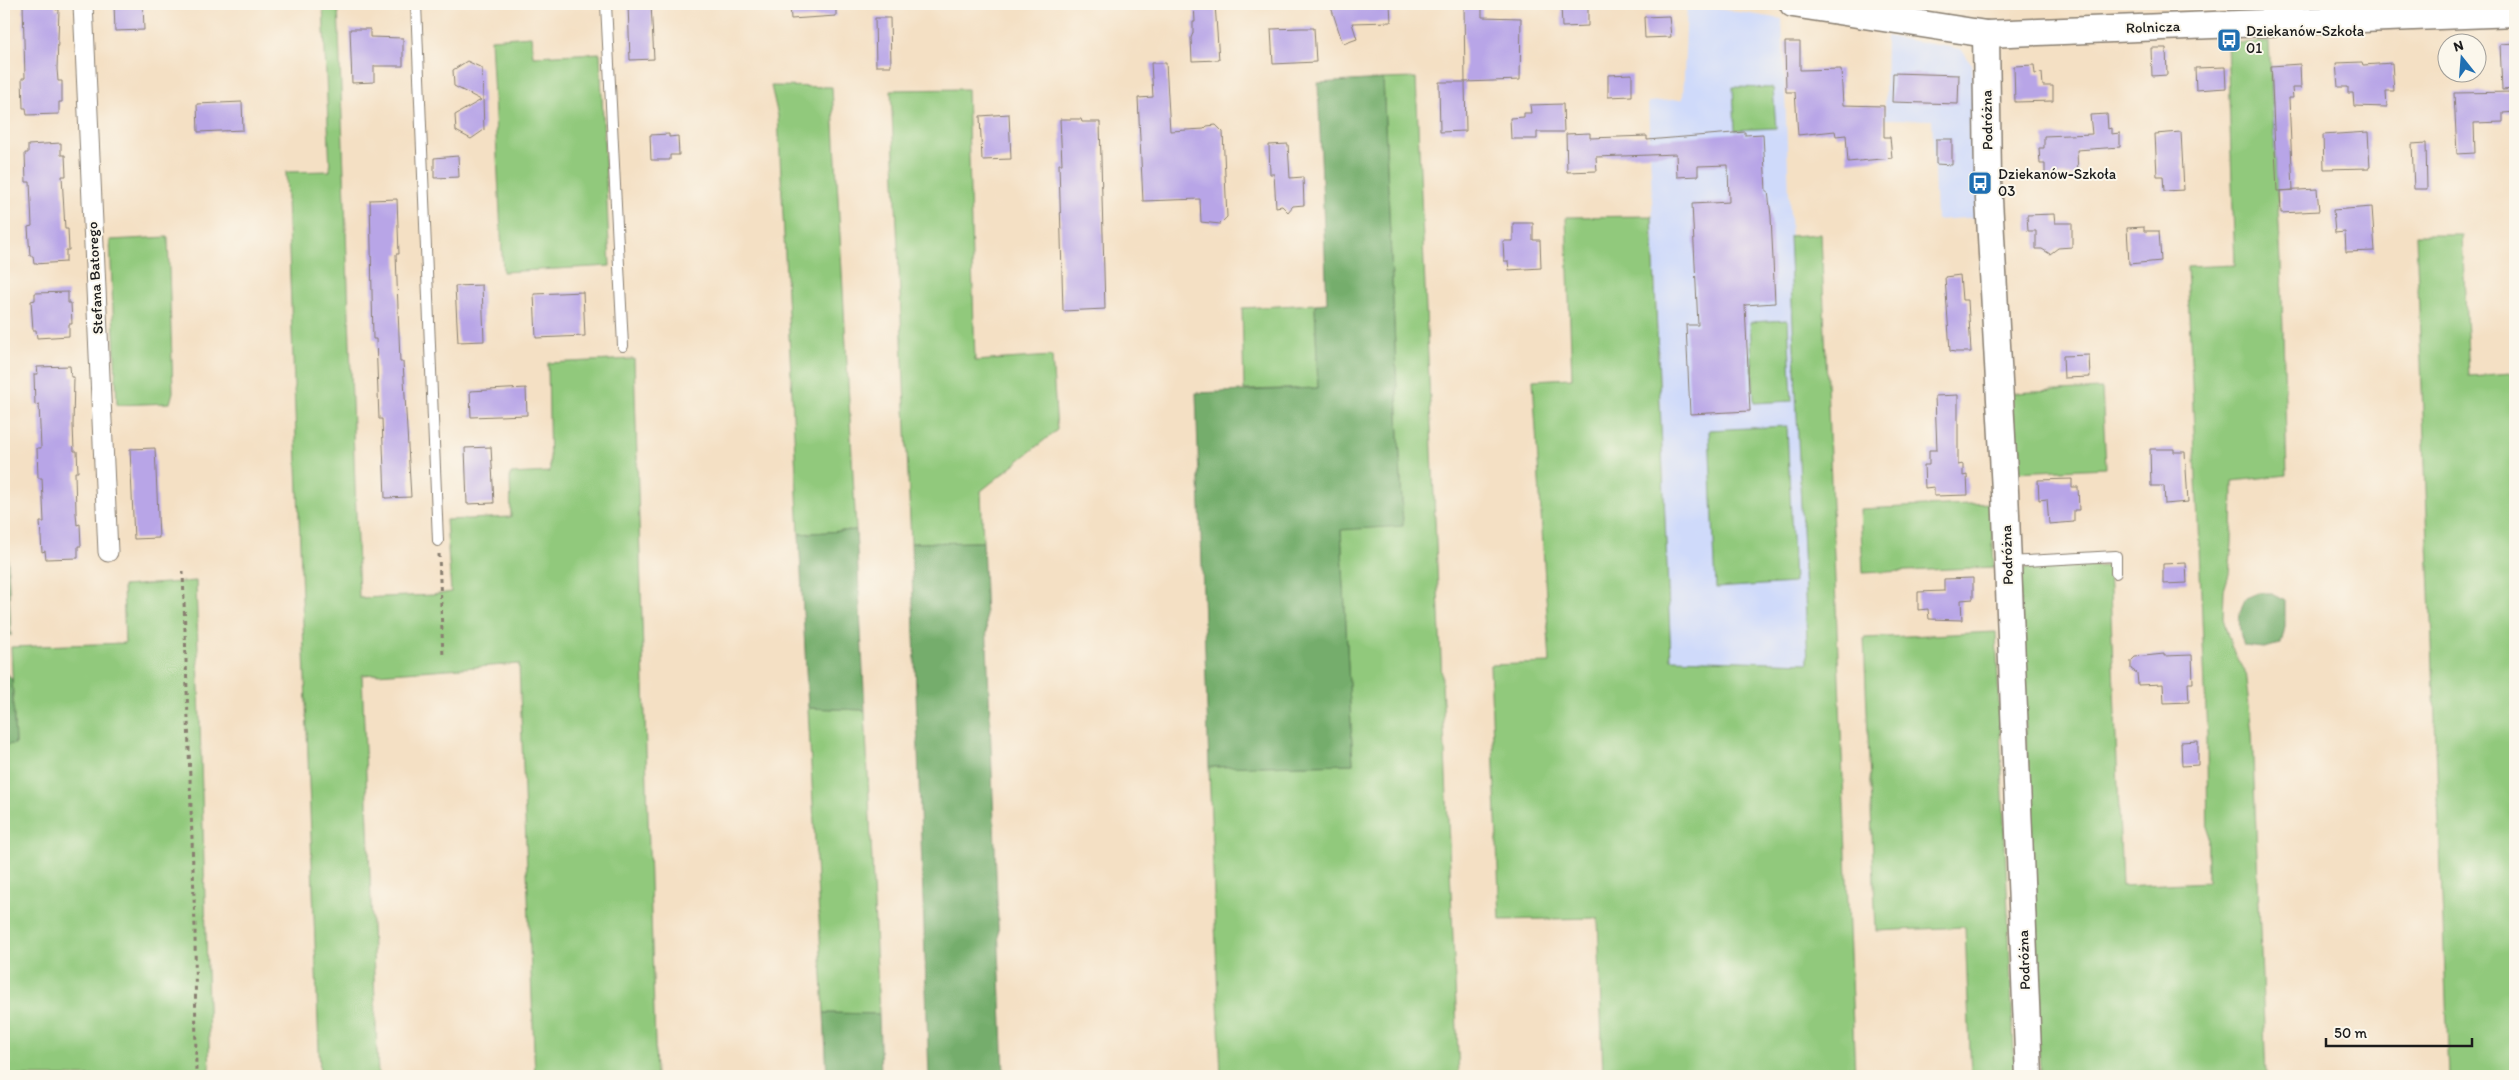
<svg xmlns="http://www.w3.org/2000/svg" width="2519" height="1080" viewBox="0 0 2519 1080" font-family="Itim,sans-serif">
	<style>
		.built { fill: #cfdafa }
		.green { fill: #91c97c; stroke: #56724c }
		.forest { fill: #74ad6c; stroke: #486444 }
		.building { fill: #b8a5e7 }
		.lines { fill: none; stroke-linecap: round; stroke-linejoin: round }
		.lane-casing { stroke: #887e70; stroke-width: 12 }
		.street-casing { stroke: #887e70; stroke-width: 21 }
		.secondary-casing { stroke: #887e70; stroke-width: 29 }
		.path { stroke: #887e70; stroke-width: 3; stroke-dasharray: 4 4; stroke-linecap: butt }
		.lane { stroke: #fff; stroke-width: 10 }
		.street { stroke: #fff; stroke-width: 19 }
		.secondary { stroke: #fff; stroke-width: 26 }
		.labels { text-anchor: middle; stroke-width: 4; stroke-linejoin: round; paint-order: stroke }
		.street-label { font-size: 15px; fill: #1c1c1c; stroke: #fbf7ec }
		.poi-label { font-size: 15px; fill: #1c1c1c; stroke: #fbf7ec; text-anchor: start }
	</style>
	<rect width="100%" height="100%" fill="#fbf7ec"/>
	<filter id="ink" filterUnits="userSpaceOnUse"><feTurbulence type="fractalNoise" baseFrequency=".02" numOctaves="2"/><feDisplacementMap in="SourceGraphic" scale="10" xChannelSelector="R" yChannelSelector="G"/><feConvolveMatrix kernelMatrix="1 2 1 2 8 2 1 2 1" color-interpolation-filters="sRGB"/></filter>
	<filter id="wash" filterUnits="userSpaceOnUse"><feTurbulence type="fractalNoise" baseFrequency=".0096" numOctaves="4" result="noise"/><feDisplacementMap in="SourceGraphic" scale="20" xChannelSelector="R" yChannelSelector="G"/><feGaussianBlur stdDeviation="1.12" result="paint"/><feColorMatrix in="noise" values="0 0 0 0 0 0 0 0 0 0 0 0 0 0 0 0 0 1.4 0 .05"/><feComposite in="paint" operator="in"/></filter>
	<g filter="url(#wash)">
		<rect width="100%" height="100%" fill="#f4e0c4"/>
		<g class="built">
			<polygon points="1687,4 1782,19 1808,663 1671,659 1648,102 1683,99"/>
			<polygon points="1886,36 1961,49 1972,64 1980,217 1936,220 1932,120 1885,119"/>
		</g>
		<g class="green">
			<polygon points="323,4 338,4 359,598 433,595 451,592 446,520 511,517 510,474 550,472 548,363 634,359 656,1076 535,1076 519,664 362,675 378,1076 320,1076 286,172 330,171"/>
			<polygon points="531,36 533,56 600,53 610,266 503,272 491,39"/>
			<polygon points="2269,42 2281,261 2287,475 2233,481 2232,543 2229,574 2224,590 2223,618 2231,646 2245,671 2252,733 2266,1076 2040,1076 2019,569 2109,566 2122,886 2208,882 2207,735 2187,267 2235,265 2227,43"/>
			<polygon points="1416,78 1459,1076 1221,1076 1209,767 1353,764 1341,529 1403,525 1383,79"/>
			<polygon points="771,86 832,87 856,530 799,534 778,116"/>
			<polygon points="1733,87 1773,88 1776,128 1735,130"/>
			<polygon points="967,89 975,361 1052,356 1057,430 981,491 983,542 911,543 891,90"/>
			<polygon points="1652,216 1671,659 1808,663 1789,236 1821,234 1855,1076 1603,1076 1598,918 1500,920 1490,665 1550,663 1533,380 1572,378 1566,217"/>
			<polygon points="2416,235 2462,235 2469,376 2512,373 2515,442 2515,1076 2449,1076"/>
			<polygon points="168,237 173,392 170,403 117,405 110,240"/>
			<polygon points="1315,304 1318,388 1244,390 1242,308"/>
			<polygon points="1788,320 1792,401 1754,403 1750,322"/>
			<polygon points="2102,389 2106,468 2015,472 2011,393"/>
			<polygon points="1787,426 1794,583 1716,588 1709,430"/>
			<polygon points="1991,503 1994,567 1863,573 1860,509"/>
			<polygon points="196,581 210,1076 4,1076 4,745 15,744 11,647 125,643 123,586"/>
			<polygon points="1996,632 2015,1076 1971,1076 1965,927 1876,931 1864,638"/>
			<polygon points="808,708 865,710 879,1014 824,1013"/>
		</g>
		<g class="forest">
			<polygon points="1383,79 1403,526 1341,530 1353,764 1209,767 1196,393 1318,388 1315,304 1327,303 1318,83"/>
			<polygon points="4,467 11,636 4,631"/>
			<polygon points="856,530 865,710 808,708 799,534"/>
			<polygon points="983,542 1004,1076 929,1076 911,543"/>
			<path d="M2258,593H2272L2285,601V627L2281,644L2263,648L2244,646C2238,629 2237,614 2246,598Z"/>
			<polygon points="4,670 12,679 15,744 4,745"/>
			<polygon points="824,1013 879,1014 881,1076 827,1076"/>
		</g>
		<g id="blocks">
			<g class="building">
				<polygon points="23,4 55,4 56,10 59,9 57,69 58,81 62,81 62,102 59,102 59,114 27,115 26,108 23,108 22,78 25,78"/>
				<polygon points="114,4 143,4 144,30 115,31"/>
				<polygon points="628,4 651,4 654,59 630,60"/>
				<polygon points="790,4 836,4 836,16 791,19"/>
				<polygon points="1194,4 1215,4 1219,60 1192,61 1191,38 1193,33 1193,22 1195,22"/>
				<polygon points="1330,4 1390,4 1391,22 1352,23 1357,39 1343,44"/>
				<polygon points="1464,4 1482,4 1482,17 1521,18 1520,80 1465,82"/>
				<polygon points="1561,4 1588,4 1588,26 1562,27"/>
				<polygon points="1669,16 1671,37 1645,38 1644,17"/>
				<polygon points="875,18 890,18 891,66 876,66"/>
				<polygon points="1301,28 1314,28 1316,62 1273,64 1271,29"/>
				<polygon points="350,29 370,29 370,37 403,38 403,66 374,66 374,82 352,83"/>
				<polygon points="1785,42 1800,42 1800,70 1841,69 1843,105 1884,106 1884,137 1890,137 1892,158 1848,162 1846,135 1836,136 1835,131 1798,135 1795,92 1786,92"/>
				<polygon points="2515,43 2515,89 2502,90 2500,44"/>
				<polygon points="2151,48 2166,48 2167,75 2152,76"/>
				<polygon points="467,61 482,68 484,130 471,139 456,131 455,115 481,100 454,86 453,70"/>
				<polygon points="2362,62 2363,65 2392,63 2394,91 2386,91 2387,107 2354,106 2353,93 2348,93 2348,87 2338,87 2336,63"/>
				<polygon points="1151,63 1166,63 1170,131 1204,129 1207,126 1216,125 1223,132 1227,217 1220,224 1201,222 1200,199 1143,201 1138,98 1153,97"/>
				<polygon points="2300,64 2301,88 2292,88 2293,98 2289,98 2293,190 2277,191 2271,66"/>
				<polygon points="2034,65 2035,74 2042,73 2043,86 2053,86 2053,101 2015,102 2014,66"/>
				<polygon points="2225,67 2226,88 2196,90 2195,68"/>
				<polygon points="1893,73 1959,75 1958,104 1892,102"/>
				<polygon points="1632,74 1632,96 1608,97 1608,75"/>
				<polygon points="1439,82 1465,82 1466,131 1440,132"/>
				<polygon points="2515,92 2515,112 2503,113 2503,122 2474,123 2475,153 2457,154 2454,93"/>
				<polygon points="242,102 243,130 198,132 197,104"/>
				<polygon points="1563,104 1564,132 1537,132 1537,139 1511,139 1510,118 1524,117 1524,113 1531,113 1530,105"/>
				<polygon points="1009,114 1011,159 982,160 980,116"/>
				<polygon points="2107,114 2108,129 2111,128 2111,134 2120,133 2120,147 2077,150 2078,175 2045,176 2045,164 2040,164 2039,148 2044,148 2044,136 2092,134 2090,115"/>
				<polygon points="1060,119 1081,119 1082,122 1100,122 1105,309 1063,311 1059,164 1062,164"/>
				<polygon points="1745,132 1745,135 1763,134 1766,191 1768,191 1771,216 1775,303 1745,305 1750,411 1690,414 1686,325 1698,325 1692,204 1729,202 1728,165 1698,166 1698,176 1677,177 1676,154 1596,157 1597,171 1567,172 1566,134 1590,133 1590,138 1647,136 1647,140"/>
				<polygon points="2181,132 2184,190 2164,191 2163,176 2157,176 2155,134"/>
				<polygon points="2368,132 2370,168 2324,169 2323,135"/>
				<polygon points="669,134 669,137 678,136 679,155 670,155 670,160 651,160 650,135"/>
				<polygon points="1936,139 1952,139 1952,165 1936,164"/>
				<polygon points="61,143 61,155 65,155 66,176 62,176 65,229 68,229 69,250 66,250 66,262 34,264 33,256 30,256 28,227 32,226 30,182 26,182 25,153 28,153 28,145"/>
				<polygon points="2426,143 2427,189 2414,189 2412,144"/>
				<polygon points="1288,144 1290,178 1303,177 1304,205 1293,206 1288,212 1282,206 1276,207 1274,174 1270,174 1269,145"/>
				<polygon points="458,156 459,177 434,178 434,158"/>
				<polygon points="2317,189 2319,211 2281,213 2280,191"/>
				<polygon points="397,199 399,254 396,254 400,362 403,362 411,497 385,498 382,419 379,419 376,339 373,339 370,200"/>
				<polygon points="2372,207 2375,251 2346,252 2345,232 2335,233 2333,210"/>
				<polygon points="2054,214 2055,223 2072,223 2072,247 2058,248 2050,254 2042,249 2036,249 2036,231 2028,231 2027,215"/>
				<polygon points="1513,223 1533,223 1533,240 1540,240 1541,268 1509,270 1508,261 1504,261 1503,241 1513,241"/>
				<polygon points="2144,227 2144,231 2159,231 2161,261 2129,264 2127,228"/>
				<polygon points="1960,275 1962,300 1968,300 1971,352 1955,352 1950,351 1945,277"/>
				<polygon points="482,285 484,341 458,342 455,286"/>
				<polygon points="68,292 68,303 71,303 72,324 69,324 69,336 37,338 36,330 33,330 31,301 35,300 35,293"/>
				<polygon points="583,292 585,336 536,338 534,294"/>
				<polygon points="2089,355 2090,377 2064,378 2063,356"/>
				<polygon points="70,366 71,377 74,377 73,425 74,451 77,451 78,472 75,472 76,513 77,525 80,524 81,546 78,546 78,558 46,559 45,551 42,552 40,522 44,522 42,478 38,478 37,448 41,448 39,404 35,405 34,374 38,374 37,367"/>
				<polygon points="526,388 527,415 471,417 470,391"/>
				<polygon points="1958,395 1958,465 1963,464 1963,476 1967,475 1968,495 1934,496 1934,487 1925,488 1924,465 1929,465 1929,450 1937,450 1935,396"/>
				<polygon points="491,447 494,503 467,504 465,448"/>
				<polygon points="155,448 159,538 134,539 130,449"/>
				<polygon points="2150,449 2174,449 2174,452 2185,452 2188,502 2165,504 2164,486 2151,486"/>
				<polygon points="2072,479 2072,487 2078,487 2079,510 2074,510 2074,522 2049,524 2047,499 2039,500 2038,480"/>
				<polygon points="2186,563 2187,583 2163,584 2163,564"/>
				<polygon points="1973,578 1973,599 1961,600 1962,620 1929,619 1928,609 1918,610 1918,592 1944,591 1944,579"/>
				<polygon points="2164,654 2164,656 2192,655 2193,683 2188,683 2189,702 2164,703 2163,684 2138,685 2137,673 2131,669 2131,661 2135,657"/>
				<polygon points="2198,741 2198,765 2182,766 2181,742"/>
			</g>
		</g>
	</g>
	<g filter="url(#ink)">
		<use href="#blocks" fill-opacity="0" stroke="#887e70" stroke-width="1"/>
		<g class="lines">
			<g class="lane-casing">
				<g id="lane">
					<polyline points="416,4 438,541"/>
					<polyline points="606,4 623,346"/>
					<polyline points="2009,562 2116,556 2116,573"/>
				</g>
			</g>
			<g class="street-casing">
				<polyline id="street" points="83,4 108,552"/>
			</g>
			<g class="secondary-casing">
				<g id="secondary">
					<polyline points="1793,4 1986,34 2515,13"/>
					<polyline points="1986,34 1988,181 2005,491 2029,1076"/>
				</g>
			</g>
			<g class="path">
				<polyline points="439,554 443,657"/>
				<polyline points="183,571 195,927 196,1076"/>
			</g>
			<use href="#lane" class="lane"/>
			<use href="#street" class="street"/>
			<use href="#secondary" class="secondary"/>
		</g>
	</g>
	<defs>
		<g id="bus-square" transform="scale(1.25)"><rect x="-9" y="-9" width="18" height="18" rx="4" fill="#1f6fb2" stroke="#fbf7ec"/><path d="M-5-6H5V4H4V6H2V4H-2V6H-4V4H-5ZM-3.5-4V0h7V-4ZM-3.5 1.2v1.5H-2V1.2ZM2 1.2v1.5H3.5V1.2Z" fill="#fff"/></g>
	</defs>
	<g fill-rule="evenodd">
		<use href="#bus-square" x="2229" y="40"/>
		<use href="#bus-square" x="1980" y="183"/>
	</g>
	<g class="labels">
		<g class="street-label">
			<text transform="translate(2153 27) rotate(-2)" y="5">Rolnicza</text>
			<text transform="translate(1987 120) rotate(-91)" y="5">Podróżna</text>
			<text transform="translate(95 278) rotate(-93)" y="5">Stefana Batorego</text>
			<text transform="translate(2007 555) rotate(-92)" y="5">Podróżna</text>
			<text transform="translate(2024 960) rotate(-92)" y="5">Podróżna</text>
		</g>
		<g class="poi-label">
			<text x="2246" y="36">Dziekanów-Szkoła<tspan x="2246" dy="17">01</tspan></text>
			<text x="1998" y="179">Dziekanów-Szkoła<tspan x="1998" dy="17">03</tspan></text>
		</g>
	</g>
	<rect width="2519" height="1080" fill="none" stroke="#fbf7ec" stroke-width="20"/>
	<g transform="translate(2462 58) rotate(343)"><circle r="24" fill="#fbf7ec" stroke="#a29f99"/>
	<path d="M0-4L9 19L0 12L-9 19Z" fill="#1f6fb2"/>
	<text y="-8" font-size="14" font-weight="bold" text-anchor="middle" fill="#1c1c1c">N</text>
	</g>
	<path d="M2326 1038v8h146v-8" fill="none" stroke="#1c1c1c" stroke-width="2.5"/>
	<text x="2334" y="1038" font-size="15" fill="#1c1c1c" stroke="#fbf7ec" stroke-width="4" paint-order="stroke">50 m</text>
</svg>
